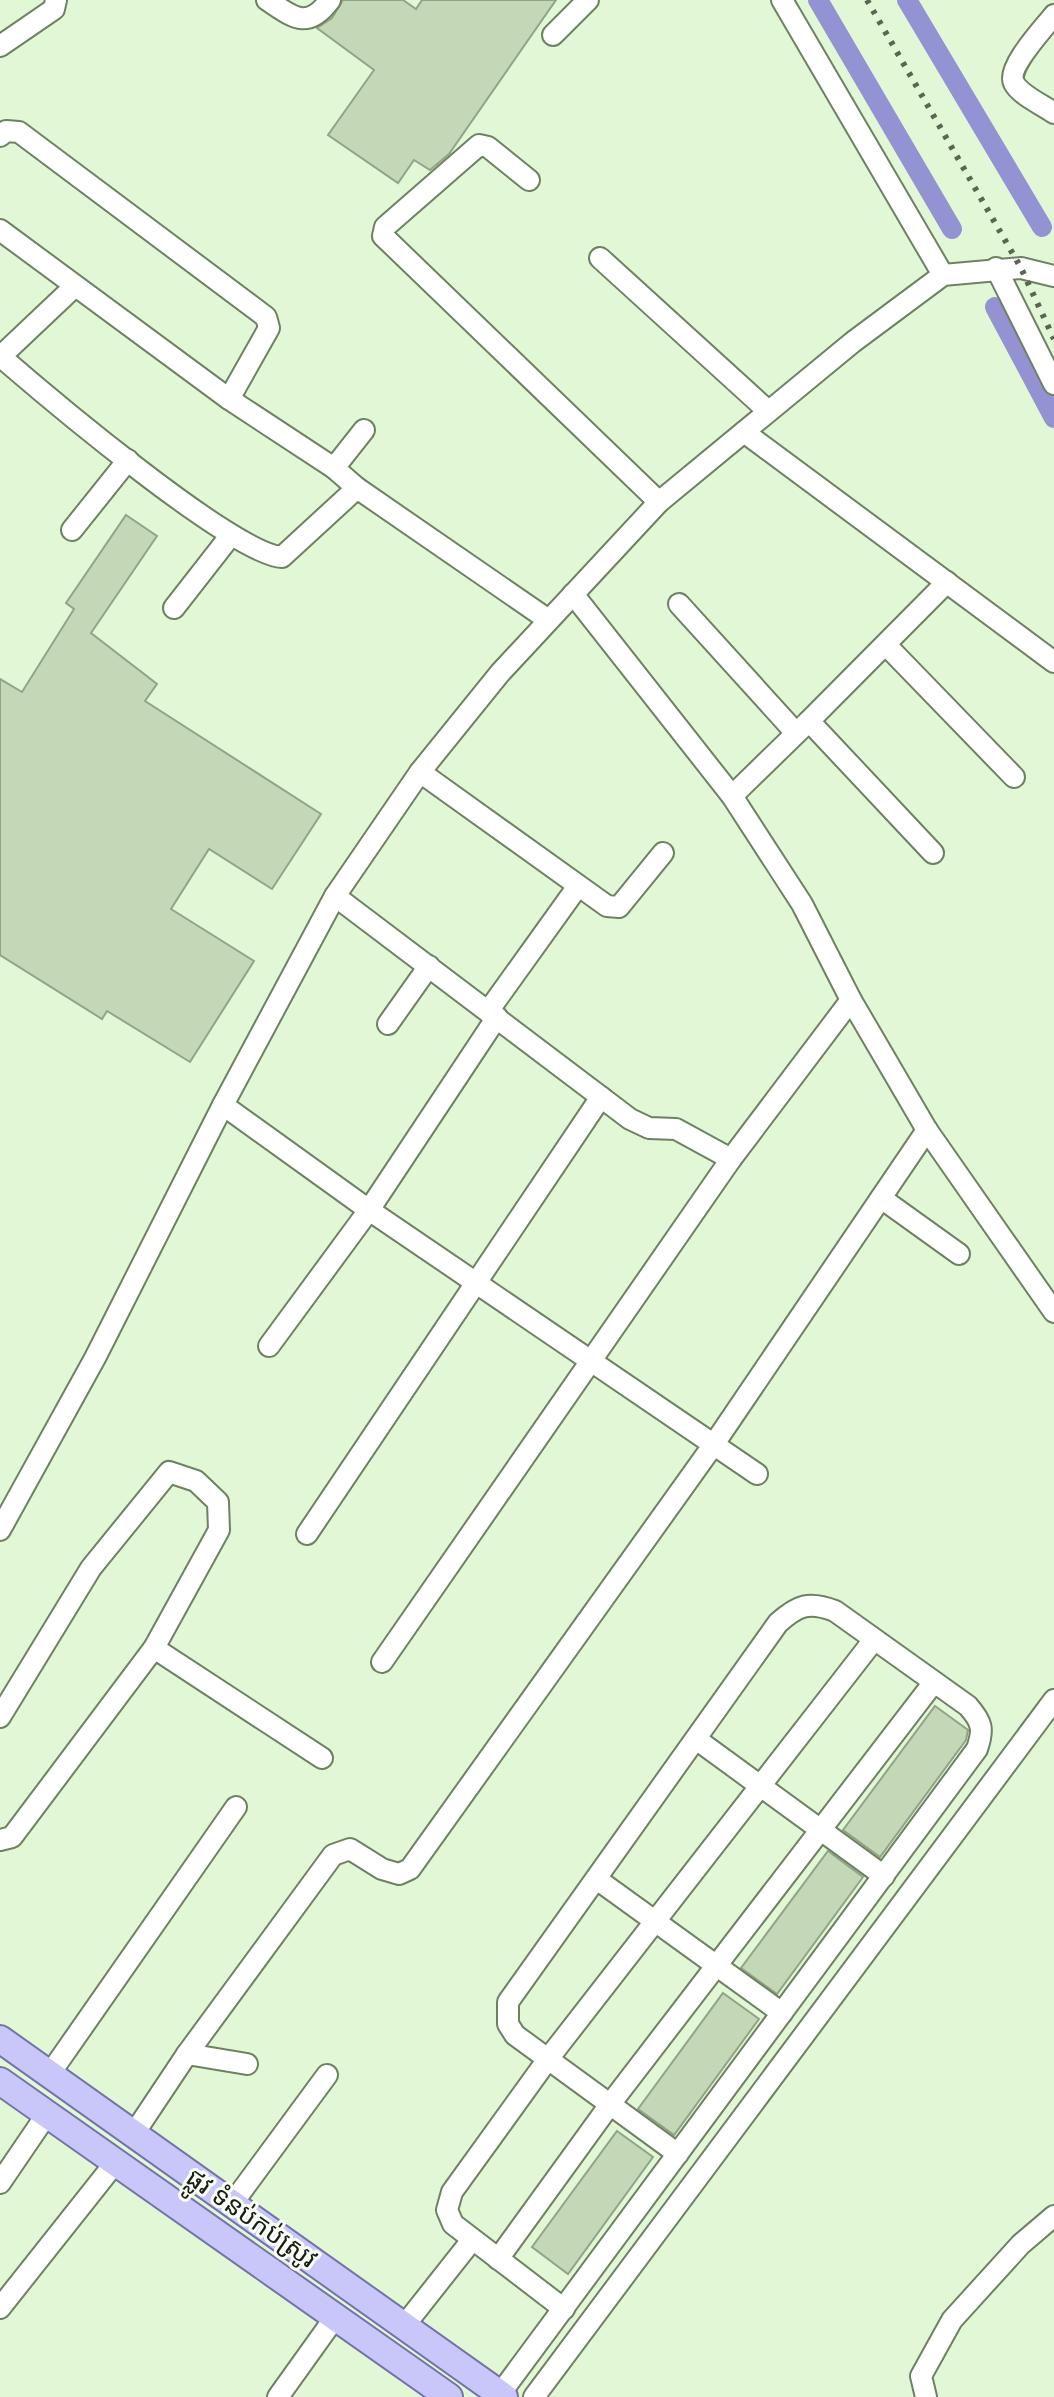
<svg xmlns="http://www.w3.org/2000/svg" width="1054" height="2397" viewBox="0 0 1054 2397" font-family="'Public Sans','Noto Sans Khmer',sans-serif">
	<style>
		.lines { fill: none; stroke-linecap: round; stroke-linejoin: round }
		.canal { stroke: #9392d3; stroke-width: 20 }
		.building { fill: #c4d8b8; stroke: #91a486; stroke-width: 2 }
		.minor-casing { stroke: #6e8163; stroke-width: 24 }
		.major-casing { stroke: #7373a7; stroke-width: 30 }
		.minor { stroke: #fff; stroke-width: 20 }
		.major { stroke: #c9c7fa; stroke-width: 26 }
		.rail { stroke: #5a6552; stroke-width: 6; stroke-dasharray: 4 8; stroke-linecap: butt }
		.labels { text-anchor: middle; stroke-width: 6; stroke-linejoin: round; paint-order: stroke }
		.street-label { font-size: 26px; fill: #171e12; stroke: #f9fef7 }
	</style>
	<rect width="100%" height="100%" fill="#e2f7d6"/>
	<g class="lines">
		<g class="canal">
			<polyline points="818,0 952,229"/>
			<polyline points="907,0 1042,227"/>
			<polyline points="995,307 1054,418"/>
		</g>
	</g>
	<g class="building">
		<polygon points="343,0 403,0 416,9 422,0 556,0 449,154 430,170 414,160 398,183 328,135 374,70 317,28 332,18"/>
		<polygon points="126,515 157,536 91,633 157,684 145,701 321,814 272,889 209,849 171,909 254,961 190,1062 107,1011 102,1019 0,955 0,679 22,692 74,609 66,603"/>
		<polygon points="935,1706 968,1730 966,1740 880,1857 843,1830"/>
		<polygon points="828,1851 863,1877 777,1994 741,1968"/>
		<polygon points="723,1993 759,2019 674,2135 638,2109"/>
		<polygon points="617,2131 653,2157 568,2274 532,2247"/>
	</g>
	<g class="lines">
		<g class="minor-casing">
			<g id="minor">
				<path d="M267,0C293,17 307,31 330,0"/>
				<polyline points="782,0 943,275"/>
				<path d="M1054,15C1044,28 1006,68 1014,83C1020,95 1043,105 1054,113"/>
				<polyline points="553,35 588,0"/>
				<polyline points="0,46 54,9 56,0"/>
				<polyline points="0,136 6,131 19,132 266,317 269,328 229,399"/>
				<polyline points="529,180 488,147 479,145 385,227 383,236 659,502"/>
				<polyline points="0,230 229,399 334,468 357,488 547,619"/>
				<polyline points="600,258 767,410"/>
				<polyline points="996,268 1054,384"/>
				<path d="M0,356C45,395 234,555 282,557L357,488"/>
				<polyline points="0,357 74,287"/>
				<polyline points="744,432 1054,662"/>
				<polyline points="334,468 364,430"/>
				<polyline points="72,530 128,460"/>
				<polyline points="573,594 732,796 802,904 851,1000 927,1130 1054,1312"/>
				<polyline points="679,604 796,733"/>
				<polyline points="174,608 231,535"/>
				<polyline points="887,646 1014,777"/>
				<polyline points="809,721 947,582"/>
				<polyline points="420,772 607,906 619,907 663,853"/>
				<polyline points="732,796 809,721 933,853"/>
				<polyline points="335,896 630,1119 649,1128 676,1129 731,1159"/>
				<polyline points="489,1010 578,886"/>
				<polyline points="388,1024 429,966"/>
				<polyline points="223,1105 369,1210 757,1474"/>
				<polyline points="881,1198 959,1254"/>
				<polyline points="269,1346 369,1210 497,1017"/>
				<polyline points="0,1530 95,1358 223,1105 335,896 420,772 500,673 659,502 853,342 943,275 1021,268 1054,276"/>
				<polyline points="307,1534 601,1097"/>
				<polyline points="154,1648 322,1758"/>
				<polyline points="382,1662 731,1159 851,1000"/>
				<polyline points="0,1717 91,1568 169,1472 196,1481 218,1502 219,1530 154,1648 12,1837 0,1840"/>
				<polyline points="696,1739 884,1876"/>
				<polyline points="598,1880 782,2013"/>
				<polyline points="187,2054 247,2064"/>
				<polyline points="49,2075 236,1807"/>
				<polyline points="133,2135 187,2054 333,1855 350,1849 382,1869 399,1874 410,1869 714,1444 927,1130"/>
				<polyline points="0,2183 47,2114"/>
				<polyline points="232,2204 327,2075"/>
				<polyline points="498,2259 611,2103 934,1682"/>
				<polyline points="0,2308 115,2163"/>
				<polyline points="564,2309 453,2224 447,2210 452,2192 548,2059 873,1641"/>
				<polyline points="404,2326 472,2240"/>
				<path d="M500,2394L977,1749C984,1729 982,1722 968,1706L835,1611C809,1601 798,1605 778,1623L508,2002V2024L515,2035L678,2154"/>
				<polyline points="278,2397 336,2316"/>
				<polyline points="534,2397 1054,1700"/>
				<polyline points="926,2397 921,2376 952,2320 1021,2244 1054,2216"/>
			</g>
		</g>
		<g class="major-casing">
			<g id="major">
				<polyline points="0,2039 504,2397"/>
				<polyline points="0,2081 449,2397"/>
			</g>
		</g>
		<use href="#minor" class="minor"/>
		<use href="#major" class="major"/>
		<polyline class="rail" points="867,0 1021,268 1054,339"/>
	</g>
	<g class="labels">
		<g class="street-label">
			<text transform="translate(252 2218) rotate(35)" y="9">ផ្លូវ ទំនប់កប់ស្រូវ</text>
		</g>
	</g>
</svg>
